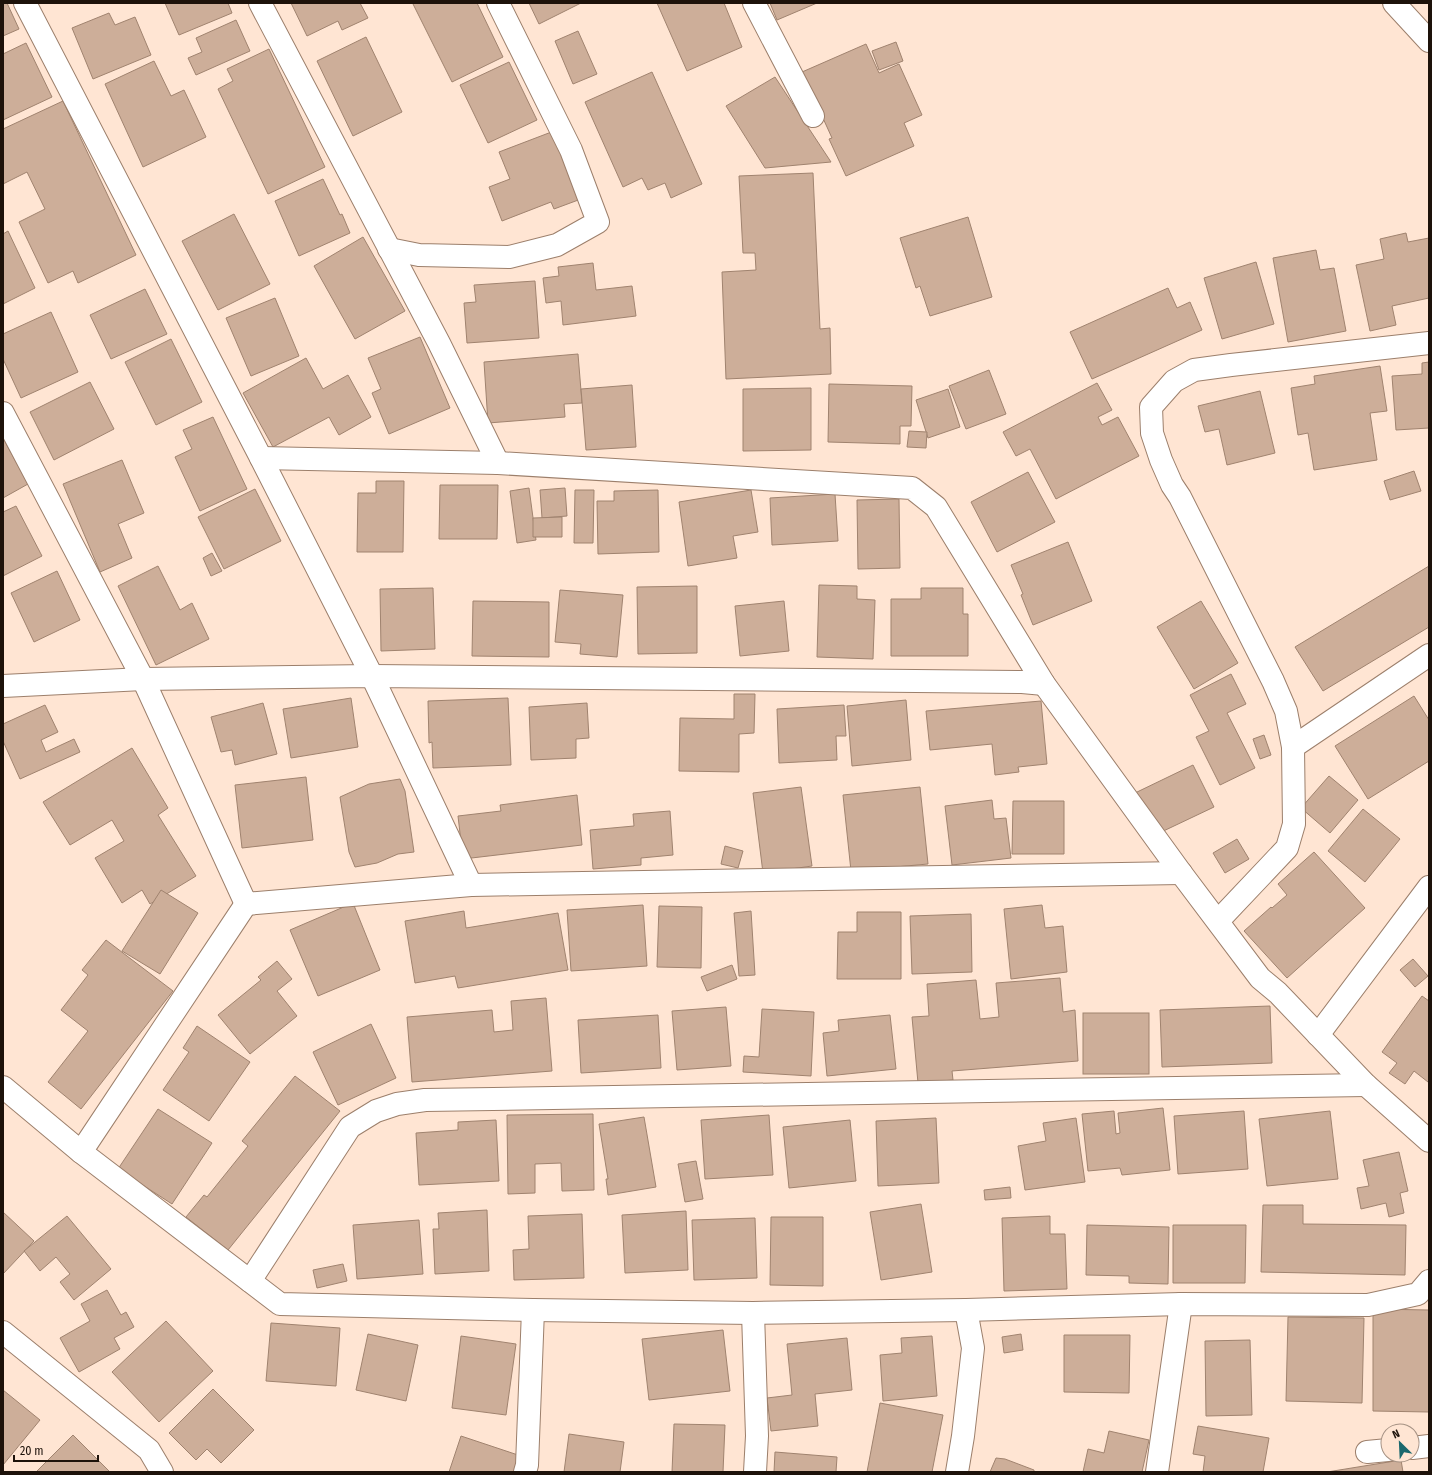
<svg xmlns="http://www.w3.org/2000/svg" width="1432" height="1475" viewBox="0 0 1432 1475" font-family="'Fira Sans Condensed',sans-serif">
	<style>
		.building { fill: #cdae99; stroke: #a0836f }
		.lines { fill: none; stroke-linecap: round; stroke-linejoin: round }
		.minor-casing { stroke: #9c7f6b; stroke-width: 24 }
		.minor { stroke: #fff; stroke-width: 22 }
	</style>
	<rect width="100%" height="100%" fill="#ffe5d3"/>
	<g class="building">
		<polygon points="3,3 7,3 19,29 3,36"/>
		<polygon points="165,3 228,3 232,13 179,35"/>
		<polygon points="291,3 360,3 368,18 342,30 338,21 307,36"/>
		<polygon points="415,3 477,3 503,57 452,82 413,4"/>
		<polygon points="529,3 581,3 539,24"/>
		<polygon points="657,3 724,3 742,47 687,71"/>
		<polygon points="770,3 817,3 777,20"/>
		<polygon points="109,13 115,25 135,17 151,55 93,79 72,28"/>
		<polygon points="236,20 250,51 196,75 188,58 202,52 196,38"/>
		<polygon points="578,31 597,74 573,84 555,41"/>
		<polygon points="366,37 402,112 353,136 317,61"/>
		<polygon points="896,42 903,61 879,70 872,51"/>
		<polygon points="26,43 52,97 3,120 3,54"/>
		<polygon points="866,44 879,73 899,64 922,115 904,123 914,146 846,176 829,139 832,138 802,72"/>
		<polygon points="269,49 325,167 268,194 218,89 233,81 227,69"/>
		<polygon points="154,61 171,96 184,90 206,137 143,167 105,84"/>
		<polygon points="509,62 537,120 488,143 460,85"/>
		<polygon points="652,72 702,184 671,198 665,183 648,190 642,178 623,187 585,102"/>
		<polygon points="775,77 831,162 765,168 726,106"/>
		<polygon points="63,101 136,255 78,283 73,271 48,283 19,222 45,209 27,172 3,184 3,129"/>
		<polygon points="554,131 581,199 554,209 551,202 502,221 489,187 510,179 499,152"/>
		<polygon points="813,173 820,329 830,328 831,374 726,379 722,272 756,270 755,253 743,253 739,176"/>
		<polygon points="323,179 340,215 342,214 350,233 299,256 275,201"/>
		<polygon points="234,214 270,284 218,310 182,241"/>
		<polygon points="968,217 992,297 930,316 920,286 916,288 900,238"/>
		<polygon points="8,231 35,288 3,304 3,234"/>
		<polygon points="1406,233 1408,242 1429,238 1429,298 1392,306 1396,325 1370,331 1356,265 1384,259 1380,239"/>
		<polygon points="363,237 405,311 355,339 314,266"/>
		<polygon points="1316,250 1320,270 1334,268 1346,331 1288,342 1273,258"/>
		<polygon points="1256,262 1274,324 1222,339 1204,278"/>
		<polygon points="593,263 596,290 632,286 636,316 563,325 561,301 546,303 543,278 559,276 558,267"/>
		<polygon points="535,281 539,338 467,343 464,303 476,302 474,285"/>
		<polygon points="1168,288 1177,308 1190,302 1202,330 1092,379 1070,332"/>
		<polygon points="145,289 167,334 111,359 90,315"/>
		<polygon points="275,298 299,356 251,376 226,318"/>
		<polygon points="51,312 78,372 21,398 3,359 3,334"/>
		<polygon points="420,337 450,408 389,434 372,393 381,389 368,358"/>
		<polygon points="171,339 202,402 156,425 125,362"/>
		<polygon points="578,354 582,403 564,404 565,417 488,423 484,362"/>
		<polygon points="306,358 323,389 348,375 371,417 339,435 329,417 273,447 243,393"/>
		<polygon points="1429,362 1429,428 1396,430 1392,376 1422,374 1422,363"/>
		<polygon points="1380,366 1387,411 1370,413 1377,460 1314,470 1308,433 1298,435 1291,388 1315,384 1314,376"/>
		<polygon points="989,370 1006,414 966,429 949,386"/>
		<polygon points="90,382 114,429 54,460 30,412"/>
		<polygon points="1097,383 1112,410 1098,417 1102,425 1118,417 1139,456 1056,499 1030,449 1016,456 1003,432"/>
		<polygon points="829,384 912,386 911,426 900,426 900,444 828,442"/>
		<polygon points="632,385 636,447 586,450 581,389"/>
		<polygon points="811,388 811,450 743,451 743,389"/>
		<polygon points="948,389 960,427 928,438 916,400"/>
		<polygon points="1260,391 1275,453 1227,465 1219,429 1205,432 1198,406"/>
		<polygon points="213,417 247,489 200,511 175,457 192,449 183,430"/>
		<polygon points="909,431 927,432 926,448 907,447"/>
		<polygon points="3,438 28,484 3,498"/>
		<polygon points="122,460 144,513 118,524 132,558 100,572 63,484"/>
		<polygon points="1414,471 1421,491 1390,500 1384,481"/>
		<polygon points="1028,472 1055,522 997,552 971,502"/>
		<polygon points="376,481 404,481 403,552 357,552 358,493 376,493"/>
		<polygon points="440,485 498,485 497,539 439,539"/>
		<polygon points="529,488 536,540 517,543 510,491"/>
		<polygon points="565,488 567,516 542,518 540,490"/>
		<polygon points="255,489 281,541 224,569 198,517"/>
		<polygon points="575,490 594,490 593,543 574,543"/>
		<polygon points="658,490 659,552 598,554 597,501 614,501 614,491"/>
		<polygon points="751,490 758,532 733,536 737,558 688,566 679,502"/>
		<polygon points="835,494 838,541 772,545 770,498"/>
		<polygon points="899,499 900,568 858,569 857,500"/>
		<polygon points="16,506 42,556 3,576 3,512"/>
		<polygon points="562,517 562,537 533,537 533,518"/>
		<polygon points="1068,542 1092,601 1033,625 1021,595 1023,594 1011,565"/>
		<polygon points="212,553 222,571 211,576 203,558"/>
		<polygon points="158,566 180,610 192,603 209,639 156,665 118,586"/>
		<polygon points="1429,566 1429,627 1323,691 1295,647"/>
		<polygon points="57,571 80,620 34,642 11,593"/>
		<polygon points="819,585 857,586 857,599 875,600 873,659 817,657"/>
		<polygon points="697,586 697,653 638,654 637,587"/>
		<polygon points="433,588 435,649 381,651 380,589"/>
		<polygon points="921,588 963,588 963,614 968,614 968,656 891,656 891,599 921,599"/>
		<polygon points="560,590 623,595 617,657 580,654 581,644 555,642"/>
		<polygon points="473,601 549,602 549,657 472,656"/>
		<polygon points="784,601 789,651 740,656 735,606"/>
		<polygon points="1201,601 1238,663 1194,689 1157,627"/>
		<polygon points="1231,674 1246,704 1227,713 1255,768 1220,785 1196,737 1209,731 1190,695"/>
		<polygon points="734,694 755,694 754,733 739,734 739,772 679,771 680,718 734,719"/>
		<polygon points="1414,696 1429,720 1429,761 1368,799 1335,746"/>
		<polygon points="351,698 358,747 291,758 283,709"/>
		<polygon points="508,698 511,765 433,768 432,742 429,743 428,701"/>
		<polygon points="906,700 911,760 852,766 847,706"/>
		<polygon points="1041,701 1047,764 1018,767 1019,772 995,775 992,744 930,750 926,711"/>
		<polygon points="263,703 277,754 235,765 232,750 221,752 211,717"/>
		<polygon points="587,703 589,738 576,739 576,758 531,760 529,707"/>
		<polygon points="45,705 58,732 41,740 46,752 74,739 80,752 20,779 3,741 3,724"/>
		<polygon points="844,705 846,736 836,736 837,760 779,763 777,709"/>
		<polygon points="1264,735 1271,755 1260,759 1253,739"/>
		<polygon points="132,748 168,808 158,815 196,876 150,904 142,890 122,903 95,858 124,841 112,820 70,845 43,802"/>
		<polygon points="1193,765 1214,807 1155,835 1135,793"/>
		<polygon points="1329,776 1358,800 1330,833 1301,808"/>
		<polygon points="306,777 313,840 242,848 235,785"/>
		<polygon points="400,779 405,791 414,852 398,854 377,863 355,867 349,852 340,797 369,784"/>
		<polygon points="801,787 812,866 763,873 753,793"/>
		<polygon points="920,787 928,864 851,871 843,795"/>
		<polygon points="577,795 582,845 463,859 458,816 501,811 500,805"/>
		<polygon points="992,800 994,819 1006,818 1011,858 952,865 945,806"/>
		<polygon points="1013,801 1064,801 1064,854 1012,854"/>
		<polygon points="1363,809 1400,839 1365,882 1328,851"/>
		<polygon points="670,811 673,855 641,858 641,865 593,869 590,830 634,826 633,814"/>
		<polygon points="1237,839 1249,859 1225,873 1213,853"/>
		<polygon points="725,846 743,851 738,868 721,864"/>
		<polygon points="1314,852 1365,908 1287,978 1244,931 1271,907 1272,908 1287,895 1278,884"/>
		<polygon points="161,890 198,913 160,974 122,951"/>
		<polygon points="353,903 380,970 318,996 290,930"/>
		<polygon points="643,905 647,966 571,971 567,910"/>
		<polygon points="1042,905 1045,928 1063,926 1067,972 1011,979 1004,909"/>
		<polygon points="659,906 702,907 701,968 657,967"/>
		<polygon points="464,911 466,928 558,913 568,970 458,988 455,976 415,983 405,921"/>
		<polygon points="751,911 755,975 739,976 734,913"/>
		<polygon points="857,912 901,912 901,979 837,979 838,932 857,932"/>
		<polygon points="971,914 972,972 912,974 910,916"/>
		<polygon points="106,940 173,991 81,1109 48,1082 88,1031 61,1010 88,975 82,970"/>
		<polygon points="1413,959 1428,976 1415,987 1400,970"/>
		<polygon points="277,961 292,979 277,991 297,1016 250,1054 218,1015 261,980 258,977"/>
		<polygon points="732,965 737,979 707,991 701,977"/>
		<polygon points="1060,978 1063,1012 1075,1010 1078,1061 952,1071 953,1080 918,1083 912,1017 929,1016 927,984 976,980 980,1019 999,1017 996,983"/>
		<polygon points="1422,996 1429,1001 1429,1080 1428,1082 1414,1071 1405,1084 1389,1073 1397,1063 1382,1052"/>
		<polygon points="546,998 552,1071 412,1082 407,1017 492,1010 494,1032 513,1030 511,1001"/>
		<polygon points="1270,1006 1272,1063 1162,1067 1160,1010"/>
		<polygon points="726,1007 731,1066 677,1070 672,1011"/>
		<polygon points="762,1009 814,1012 811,1076 743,1072 744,1056 759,1057"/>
		<rect x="1083" y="1013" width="66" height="61"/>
		<polygon points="658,1015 661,1068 581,1073 578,1020"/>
		<polygon points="890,1015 896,1069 827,1076 823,1033 839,1031 838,1020"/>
		<polygon points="371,1024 396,1078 338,1105 313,1052"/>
		<polygon points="197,1026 250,1062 209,1121 163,1090 189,1052 183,1048"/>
		<polygon points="295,1076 340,1111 228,1250 186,1217 204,1195 207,1197 248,1146 242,1141"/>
		<polygon points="1163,1108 1170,1170 1122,1175 1120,1168 1088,1171 1082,1114 1114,1111 1116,1134 1120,1133 1118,1113"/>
		<polygon points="158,1109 212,1143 172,1204 118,1169"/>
		<polygon points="1244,1111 1248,1169 1178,1174 1174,1116"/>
		<polygon points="1330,1111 1338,1179 1267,1186 1259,1119"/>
		<polygon points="593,1114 594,1190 562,1191 561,1163 535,1164 535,1193 508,1194 507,1115"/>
		<polygon points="769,1115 773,1175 705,1179 701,1120"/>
		<polygon points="644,1117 656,1187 608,1195 606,1179 608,1179 599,1124"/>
		<polygon points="936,1118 939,1183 878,1186 876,1121"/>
		<polygon points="1076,1118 1085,1182 1025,1190 1018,1146 1046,1141 1043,1123"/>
		<polygon points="496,1120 499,1181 419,1185 416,1133 458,1130 458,1122"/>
		<polygon points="850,1120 856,1181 789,1188 783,1127"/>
		<polygon points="1399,1152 1408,1191 1400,1193 1404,1213 1389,1217 1386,1203 1361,1209 1357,1188 1369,1186 1363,1160"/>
		<polygon points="696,1161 703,1199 685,1202 678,1164"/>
		<polygon points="1010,1187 1011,1198 985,1200 984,1190"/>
		<polygon points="921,1204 932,1272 881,1280 870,1212"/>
		<polygon points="1263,1205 1303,1205 1303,1224 1406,1225 1405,1275 1261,1272"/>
		<polygon points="487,1210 489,1271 435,1274 433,1229 439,1229 438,1213"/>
		<polygon points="686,1211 688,1270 625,1273 622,1215"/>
		<polygon points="3,1212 34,1241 3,1274"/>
		<polygon points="582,1214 584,1278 514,1280 513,1250 529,1249 528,1216"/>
		<polygon points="67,1216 111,1269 74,1300 60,1282 70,1274 56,1257 40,1271 24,1251"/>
		<polygon points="1050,1216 1050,1234 1065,1234 1067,1289 1004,1291 1002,1218"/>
		<polygon points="771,1217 823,1217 823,1286 770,1285"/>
		<polygon points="755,1218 757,1278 694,1280 692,1220"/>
		<polygon points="419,1220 423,1274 357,1279 353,1225"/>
		<polygon points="1087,1225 1169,1227 1168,1284 1129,1283 1129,1276 1086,1275"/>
		<polygon points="1173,1225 1246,1225 1245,1283 1173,1283"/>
		<polygon points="343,1264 347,1281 317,1288 313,1270"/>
		<polygon points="107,1290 121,1315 126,1312 134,1327 114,1338 120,1349 79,1372 60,1338 90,1321 81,1304"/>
		<polygon points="1373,1309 1429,1310 1429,1412 1373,1411"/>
		<polygon points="1288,1317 1364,1318 1362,1403 1286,1401"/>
		<polygon points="166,1321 213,1371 159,1422 112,1372"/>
		<polygon points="271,1323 340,1328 336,1386 266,1381"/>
		<polygon points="723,1330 730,1391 649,1400 642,1339"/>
		<polygon points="368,1334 418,1345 406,1401 356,1390"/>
		<polygon points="1021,1334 1023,1350 1004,1353 1002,1337"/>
		<polygon points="1064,1335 1130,1335 1129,1393 1064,1392"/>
		<polygon points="461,1336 516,1344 506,1415 452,1408"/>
		<polygon points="932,1336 937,1396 883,1401 880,1355 902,1353 901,1338"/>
		<polygon points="847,1338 852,1390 815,1394 818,1426 771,1431 767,1398 792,1395 787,1344"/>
		<polygon points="1250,1340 1252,1415 1206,1416 1205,1341"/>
		<polygon points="213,1389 254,1430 221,1463 207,1449 196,1460 169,1433"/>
		<polygon points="3,1390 40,1420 3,1465"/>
		<polygon points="880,1403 943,1415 932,1472 867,1472"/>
		<polygon points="674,1424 725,1425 723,1472 672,1472"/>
		<polygon points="1198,1426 1269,1438 1263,1472 1203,1472 1205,1456 1193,1454"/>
		<polygon points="1109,1431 1149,1440 1142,1472 1083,1472 1088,1449 1104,1453"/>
		<polygon points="569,1434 624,1442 620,1472 564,1472"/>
		<polygon points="73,1435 110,1472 36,1472"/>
		<polygon points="461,1436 521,1456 515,1472 449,1472"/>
		<polygon points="775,1452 837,1457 836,1472 774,1472"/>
		<polygon points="996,1458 1005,1459 1034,1470 1034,1472 990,1472"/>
		<polygon points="1401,1460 1403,1472 1327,1472"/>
	</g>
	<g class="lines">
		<g class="minor-casing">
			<g id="minor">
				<polyline points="25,3 261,458 372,676 471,885"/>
				<polyline points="260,3 439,343 498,463"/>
				<polyline points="754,3 813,116"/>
				<polyline points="1394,3 1429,41"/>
				<polyline points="389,249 419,255 509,257 557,245 598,222 571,150 498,3"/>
				<polyline points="3,413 143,679 246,904 471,885 1181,873"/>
				<polyline points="261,458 498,463 912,488 936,507 1044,684 1181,873 1260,978 1278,993 1366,1085 1429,1141"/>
				<polyline points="3,686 143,679 372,676 1022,682 1044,684"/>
				<polyline points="1293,747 1429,655"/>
				<polyline points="1218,921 1287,848 1294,824 1293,747 1286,711 1273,681 1180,497 1172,485 1161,460 1152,433 1151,407 1174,381 1194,370 1231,365 1429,343"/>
				<polyline points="1318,1035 1429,887"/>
				<polyline points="3,1087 81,1152 280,1304 533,1310 753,1313 966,1310 1181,1304 1368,1305 1418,1294 1429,1281"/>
				<polyline points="81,1152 246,904"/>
				<polyline points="250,1281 350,1127 376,1111 397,1104 425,1100 1366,1085"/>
				<polyline points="753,1313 757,1436 755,1472"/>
				<polyline points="3,1332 149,1450 162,1472"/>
				<polyline points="1412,1448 1429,1446"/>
				<polyline points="1367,1452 1388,1450"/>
				<polyline points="525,1472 527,1465 533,1310"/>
				<polyline points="957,1472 963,1436 973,1348 966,1310"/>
				<polyline points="1157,1472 1181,1304"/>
			</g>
		</g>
		<use href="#minor" class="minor"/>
	</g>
	<rect width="1432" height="1475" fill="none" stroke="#1d120a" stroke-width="8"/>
	<g transform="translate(1400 1443) rotate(336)"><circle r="19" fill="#ffe5d3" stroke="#a59183"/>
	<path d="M0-3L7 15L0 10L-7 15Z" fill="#1b686d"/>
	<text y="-6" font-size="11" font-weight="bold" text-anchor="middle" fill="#1d120a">N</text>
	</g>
	<path d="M14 1455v6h84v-6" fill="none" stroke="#1d120a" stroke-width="2"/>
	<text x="20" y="1455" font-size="12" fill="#1d120a" stroke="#ffe5d3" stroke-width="3" paint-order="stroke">20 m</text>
</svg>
